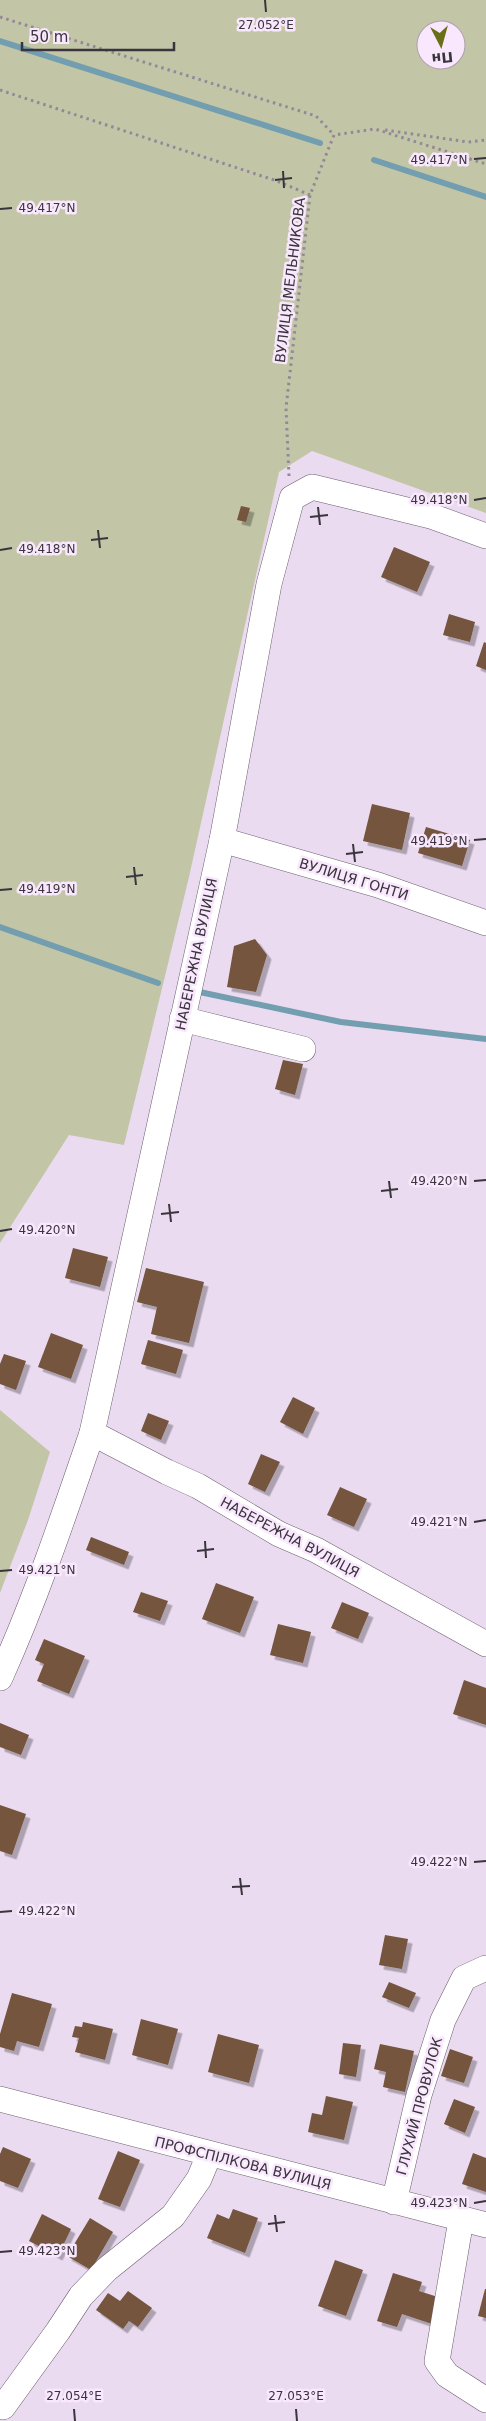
<svg xmlns="http://www.w3.org/2000/svg" width="486" height="2421" viewBox="0 0 486 2421" font-family="'DejaVu Sans',sans-serif">
	<style>
		.green { fill: #c2c6a7; fill-rule: evenodd }
		.lines { fill: none; stroke-linecap: round; stroke-linejoin: round }
		.stream { stroke: #729eb0; stroke-width: 6 }
		.building { fill: #74543d; filter: url(#shadow) }
		.minor-casing { stroke: #6c5e70; stroke-width: 26 }
		.path { stroke: #938897; stroke-width: 3; stroke-dasharray: 2.5 4; stroke-linecap: butt }
		.minor { stroke: #fff; stroke-width: 25 }
		.ticks { fill: none; stroke: #3a343c; stroke-width: 2 }
		.labels { text-anchor: middle; stroke-width: 5; stroke-linejoin: round; paint-order: stroke }
		.street-label { font-size: 14px; fill: #3a343c; stroke: #f9e8fd }
		.ticks-label { font-size: 12px; text-anchor: middle; fill: #3a343c; stroke: #f9e8fd; stroke-width: 5; stroke-linejoin: round; paint-order: stroke }
	</style>
	<defs>
		<filter id="shadow"><feDropShadow dx="4.5" dy="4.5" stdDeviation="0" flood-color="#0004"/></filter>
	</defs>
	<rect width="100%" height="100%" fill="#ebdbf0"/>
	<g class="green">
		<path d="M0,0H486V513L312,451L279,472L189,877L124,1145L69,1135L0,1243ZM426,30H456V60H426Z"/>
		<polygon points="0,1410 50,1452 28,1520 0,1593"/>
	</g>
	<g class="lines">
		<g class="stream">
			<polyline points="0,41 320,143"/>
			<polyline points="374,160 486,197"/>
			<polyline points="0,927 158,983"/>
			<polyline points="195,991 341,1022 486,1039"/>
		</g>
	</g>
	<g class="building">
		<polygon points="241,506 250,508 246,522 237,520"/>
		<polygon points="394,547 430,562 417,592 381,577"/>
		<polygon points="449,614 475,622 470,642 443,635"/>
		<polygon points="484,642 486,643 486,670 476,666"/>
		<polygon points="372,804 410,813 402,850 363,841"/>
		<polygon points="426,827 470,840 462,866 418,853"/>
		<polygon points="255,939 267,955 256,992 227,987 234,946"/>
		<polygon points="283,1060 303,1064 295,1095 275,1089"/>
		<polygon points="73,1248 108,1257 100,1287 65,1278"/>
		<polygon points="146,1268 204,1282 189,1343 151,1334 157,1307 137,1302"/>
		<polygon points="51,1333 83,1345 71,1379 38,1367"/>
		<polygon points="148,1340 183,1350 176,1374 141,1364"/>
		<polygon points="4,1354 26,1361 16,1390 0,1384 0,1364"/>
		<polygon points="293,1397 315,1408 303,1434 280,1422"/>
		<polygon points="148,1413 169,1421 161,1440 141,1431"/>
		<polygon points="261,1454 280,1462 265,1492 248,1484"/>
		<polygon points="340,1487 367,1499 354,1527 327,1515"/>
		<polygon points="91,1537 129,1552 124,1565 86,1550"/>
		<polygon points="216,1583 254,1597 240,1633 202,1619"/>
		<polygon points="141,1592 168,1601 160,1621 133,1612"/>
		<polygon points="342,1602 369,1613 358,1639 331,1628"/>
		<polygon points="278,1624 311,1632 303,1663 270,1655"/>
		<polygon points="44,1639 85,1656 69,1694 37,1681 44,1664 35,1660"/>
		<polygon points="464,1680 486,1688 486,1725 453,1714"/>
		<polygon points="0,1723 29,1735 21,1755 0,1747"/>
		<polygon points="0,1805 26,1814 12,1855 0,1851"/>
		<polygon points="385,1935 408,1939 402,1969 379,1965"/>
		<polygon points="389,1982 416,1993 409,2008 382,1997"/>
		<polygon points="12,1993 52,2004 39,2047 17,2041 14,2051 0,2047 0,2034"/>
		<polygon points="141,2019 178,2029 168,2065 132,2055"/>
		<polygon points="83,2022 113,2029 105,2060 75,2052 79,2038 72,2037 75,2026 82,2027"/>
		<polygon points="218,2034 259,2045 249,2083 208,2072"/>
		<polygon points="343,2043 361,2045 356,2077 339,2074"/>
		<polygon points="380,2044 414,2051 405,2092 383,2087 386,2072 374,2069"/>
		<polygon points="450,2049 473,2057 464,2083 441,2076"/>
		<polygon points="326,2096 353,2102 344,2140 308,2132 312,2113 322,2115"/>
		<polygon points="454,2099 475,2107 465,2133 444,2124"/>
		<polygon points="3,2147 31,2159 18,2188 0,2181 0,2154"/>
		<polygon points="118,2151 140,2160 120,2207 98,2199"/>
		<polygon points="473,2153 486,2158 486,2192 462,2184"/>
		<polygon points="233,2209 258,2218 245,2253 207,2238 217,2214 229,2219"/>
		<polygon points="42,2214 71,2229 58,2256 29,2241"/>
		<polygon points="90,2218 113,2232 91,2270 67,2256"/>
		<polygon points="335,2260 363,2270 346,2316 318,2306"/>
		<polygon points="393,2273 422,2282 419,2291 441,2298 432,2324 402,2314 397,2327 377,2321"/>
		<polygon points="485,2289 486,2289 486,2318 478,2316"/>
		<polygon points="128,2291 152,2308 138,2327 129,2321 123,2329 96,2310 108,2293 120,2301"/>
	</g>
	<g class="lines">
		<g class="minor-casing">
			<g id="minor">
				<polyline points="222,840 378,885 486,923"/>
				<polyline points="182,1019 303,1049"/>
				<polyline points="92,1433 167,1472 198,1486 279,1534 316,1550 486,1644"/>
				<path d="M0,1678C36,1598 64,1515 92,1433L222,840L269,584L292,498L312,487L431,516L486,536"/>
				<polyline points="0,2099 486,2225"/>
				<polyline points="394,2202 419,2095 443,2020 464,1978 486,1968"/>
				<polyline points="461,2220 437,2361 447,2375 486,2400"/>
				<polyline points="3,2407 58,2331 81,2296 107,2269 173,2216 199,2179 209,2155"/>
			</g>
		</g>
		<g class="path">
			<polyline points="0,17 316,116 334,135"/>
			<polyline points="0,90 277,181 310,195"/>
			<polyline points="385,130 468,142 486,140"/>
			<polyline points="289,476 286,408 310,195 334,135 375,129 486,164"/>
		</g>
		<use href="#minor" class="minor"/>
	</g>
	<path class="ticks" d="M265,0L266,12M474,159L486,158M283,171L284,188M275,180L292,178M0,209L12,208M474,500L486,498M318,507L320,525M310,517L328,515M98,530L100,548M91,540L108,538M0,550L12,548M474,840L486,839M353,844L355,862M346,854L363,852M134,867L136,885M126,877L143,875M0,890L12,889M389,1181L391,1198M474,1181L486,1180M381,1191L398,1189M169,1204L171,1222M161,1214L179,1212M0,1231L12,1229M474,1522L486,1520M205,1541L206,1558M197,1551L214,1549M0,1571L12,1570M474,1862L486,1861M240,1878L242,1895M232,1887L250,1886M0,1912L12,1911M474,2203L486,2201M275,2215L277,2232M268,2224L285,2222M0,2252L12,2251M74,2409L75,2421M296,2409L297,2421"/>
	<g class="labels">
		<g class="street-label">
			<text transform="translate(290 280) rotate(-83)" y="5">ВУЛИЦЯ МЕЛЬНИКОВА</text>
			<text transform="translate(354 879) rotate(17)" y="5">ВУЛИЦЯ ГОНТИ</text>
			<text transform="translate(196 954) rotate(-78)" y="5">НАБЕРЕЖНА ВУЛИЦЯ</text>
			<text transform="translate(290 1537) rotate(28)" y="5">НАБЕРЕЖНА ВУЛИЦЯ</text>
			<text transform="translate(419 2106) rotate(-75)" y="5">ГЛУХИЙ ПРОВУЛОК</text>
			<text transform="translate(243 2163) rotate(14)" y="5">ПРОФСПІЛКОВА ВУЛИЦЯ</text>
		</g>
	</g>
	<g class="ticks-label">
		<text x="266" y="29">27.052°E</text>
		<text x="439" y="164">49.417°N</text>
		<text x="47" y="212">49.417°N</text>
		<text x="439" y="504">49.418°N</text>
		<text x="47" y="553">49.418°N</text>
		<text x="439" y="845">49.419°N</text>
		<text x="47" y="893">49.419°N</text>
		<text x="439" y="1185">49.420°N</text>
		<text x="47" y="1234">49.420°N</text>
		<text x="439" y="1526">49.421°N</text>
		<text x="47" y="1574">49.421°N</text>
		<text x="439" y="1866">49.422°N</text>
		<text x="47" y="1915">49.422°N</text>
		<text x="439" y="2207">49.423°N</text>
		<text x="47" y="2255">49.423°N</text>
		<text x="74" y="2400">27.054°E</text>
		<text x="296" y="2400">27.053°E</text>
	</g>
	<g transform="translate(441 45) rotate(174)"><circle r="24" fill="#f9e8fd" stroke="#ada0b0"/>
	<path d="M0-4L9 19L0 12L-9 19Z" fill="#6a6f15"/>
	<text y="-8" font-size="14" font-weight="bold" text-anchor="middle" fill="#3a343c">Пн</text>
	</g>
	<path d="M22 42v8h152v-8" fill="none" stroke="#3a343c" stroke-width="2.5"/>
	<text x="30" y="42" font-size="15" fill="#3a343c" stroke="#f9e8fd" stroke-width="4" paint-order="stroke">50 m</text>
</svg>
